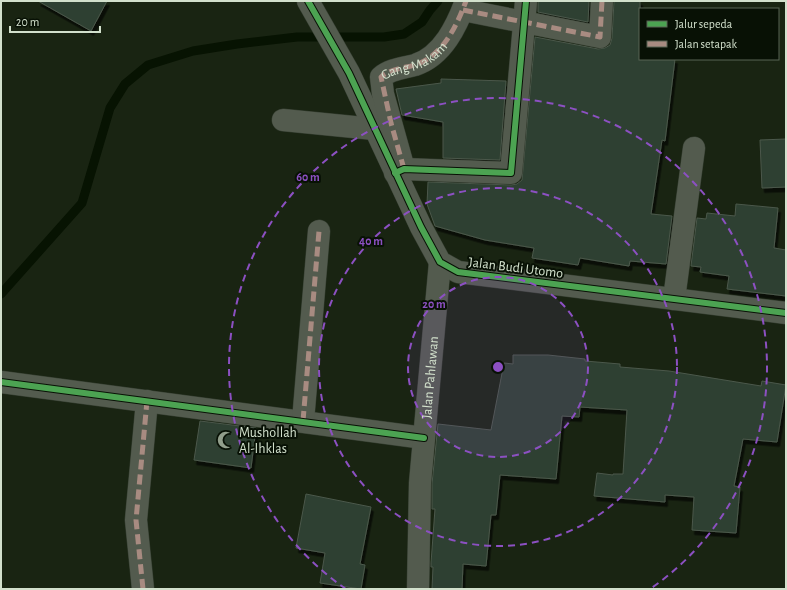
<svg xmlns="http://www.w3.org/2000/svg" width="787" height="590" viewBox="0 0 787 590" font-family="'Alegreya Sans',sans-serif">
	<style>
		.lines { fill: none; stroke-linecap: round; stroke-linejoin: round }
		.stream { stroke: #071302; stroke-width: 9 }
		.building { fill: #2e3f30; stroke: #4b584b; filter: url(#shadow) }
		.minor-casing { stroke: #363f32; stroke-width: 23 }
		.minor { stroke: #535b4e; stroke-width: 22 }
		.quiet { stroke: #a88b81; stroke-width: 5; stroke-dasharray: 10 5; stroke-linecap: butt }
		.cycleway-casing { stroke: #081105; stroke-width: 8 }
		.cycleway { stroke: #4ca352; stroke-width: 6 }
		.ring { fill: none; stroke: #8c50c2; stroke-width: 2; stroke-dasharray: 7 5 }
		.labels { text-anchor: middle; stroke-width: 4; stroke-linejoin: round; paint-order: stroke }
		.street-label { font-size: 14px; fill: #d2e0cc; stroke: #081105 }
		.poi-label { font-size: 14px; fill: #d2e0cc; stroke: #081105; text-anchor: start }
		.centre { fill: #8c50c2; stroke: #081105; stroke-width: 2 }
		.ring-label { font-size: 12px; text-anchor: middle; font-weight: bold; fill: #8c50c2; stroke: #081105; stroke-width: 4; stroke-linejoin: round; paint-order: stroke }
	</style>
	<defs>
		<filter id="shadow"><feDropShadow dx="2.5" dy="4.5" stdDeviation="0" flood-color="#0009"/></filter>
	</defs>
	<rect width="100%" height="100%" fill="#192412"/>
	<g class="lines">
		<polyline class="stream" points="1,294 82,203 110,108 125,84 148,65 193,51 237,44 297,37 384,37 404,34 422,22 430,10 438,1"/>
	</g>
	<g class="building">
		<polygon points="38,1 107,1 91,31"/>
		<polygon points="538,1 589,1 588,22 538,12"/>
		<polygon points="614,1 640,1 640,59 675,59 665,141 662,140 651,214 672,216 666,264 630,261 629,266 580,258 578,265 532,258 534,248 485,240 435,226 427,204 428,182 511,185 517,184 522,180 535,37 598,49 605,48 610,45 612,38"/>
		<polygon points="441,79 506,81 500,160 443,158 443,122 402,115 396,89 441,83"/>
		<polygon points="786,139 786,187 762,188 760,140"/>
		<polygon points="736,204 778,208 774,248 786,250 786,296 727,289 729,276 700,272 701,267 691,266 697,218 706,219 707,213 735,216"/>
		<polygon points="513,355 548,355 585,359 585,361 620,364 620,367 669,371 761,386 762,381 786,385 777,442 743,439 734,486 740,487 736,533 692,530 694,497 665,495 665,502 594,496 597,473 613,475 613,474 623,474 627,410 580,407 579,417 562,416 556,479 500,475 496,515 491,515 486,566 463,564 462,589 432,589 433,567 431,567 431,563 435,509 432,509 432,484 438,424 491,430 504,363 513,364"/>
		<polygon points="200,421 256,428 251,468 194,460"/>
		<polygon points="306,494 371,507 360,564 365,565 361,589 320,583 325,553 296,548"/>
	</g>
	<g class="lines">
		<g class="minor-casing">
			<g id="minor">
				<polyline points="308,1 349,73 421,227 440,262 458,272 786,313"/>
				<polyline points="463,10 600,37 602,1"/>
				<polyline points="283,120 374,129"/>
				<path id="s1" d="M402,162L383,94L381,77C390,69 404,68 415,65C443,56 457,25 466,1"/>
				<polyline points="395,173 404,169 511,173 526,1"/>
				<polyline points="674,299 694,148"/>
				<polyline points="1,382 424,438"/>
				<polyline points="303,421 319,231"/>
				<polyline points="143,589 136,520 147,401"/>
				<path id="s2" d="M418,589L420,483L440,262"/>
			</g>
		</g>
		<use href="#minor" class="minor"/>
		<g class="quiet">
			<polyline points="463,10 600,37 602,1"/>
			<path d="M404,169L391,123L381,77C390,69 404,68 415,65C443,56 457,25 466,1"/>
			<polyline points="303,421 319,231"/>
			<polyline points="143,589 136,520 147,401"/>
		</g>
		<g class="cycleway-casing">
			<g id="cycleway">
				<polyline points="308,1 349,73 421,227 440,262 458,272 786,313"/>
				<polyline points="395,173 404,169 511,173 526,1"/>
				<polyline points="1,382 424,438"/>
			</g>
		</g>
		<use href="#cycleway" class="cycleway"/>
	</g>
	<circle cx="498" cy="367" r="90" fill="#8c50c2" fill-opacity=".12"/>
	<g class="ring">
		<circle cx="498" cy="367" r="90"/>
		<circle cx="498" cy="367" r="179"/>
		<path d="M346 589A269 269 0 1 1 650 589"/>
	</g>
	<defs>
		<g id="mosque-bare" transform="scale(1.38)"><path d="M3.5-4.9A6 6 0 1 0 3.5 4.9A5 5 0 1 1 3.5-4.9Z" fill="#919e8b" stroke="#081105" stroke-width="2.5" paint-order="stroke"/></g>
	</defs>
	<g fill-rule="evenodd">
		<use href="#mosque-bare" x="226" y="440"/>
	</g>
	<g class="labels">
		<g class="street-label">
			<text dy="5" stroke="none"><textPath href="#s1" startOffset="125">Gang Makam</textPath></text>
			<text transform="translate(516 267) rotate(7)" y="5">Jalan Budi Utomo</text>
			<text dy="5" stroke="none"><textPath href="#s2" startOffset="212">Jalan Pahlawan</textPath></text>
		</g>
		<g class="poi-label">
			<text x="239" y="437">Mushollah<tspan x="239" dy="16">Al-Ihklas</tspan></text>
		</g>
	</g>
	<circle cx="498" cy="367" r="6" class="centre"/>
	<g class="ring-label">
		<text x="308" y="181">60 m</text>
		<text x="371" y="245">40 m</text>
		<text x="434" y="308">20 m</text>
	</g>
	<rect width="787" height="590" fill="none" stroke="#d2e0cc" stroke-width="4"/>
	<rect x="639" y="8" width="140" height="52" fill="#081105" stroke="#596455"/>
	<rect x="647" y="21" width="20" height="6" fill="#4ca352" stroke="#596455"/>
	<text x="675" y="28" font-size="12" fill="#d2e0cc">Jalur sepeda</text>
	<rect x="647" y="41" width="20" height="6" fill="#a88b81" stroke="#596455"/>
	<text x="675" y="48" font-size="12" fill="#d2e0cc">Jalan setapak</text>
	<path d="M10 26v6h90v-6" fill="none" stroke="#d2e0cc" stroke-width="2"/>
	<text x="16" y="26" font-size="12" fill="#d2e0cc" stroke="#081105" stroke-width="3" paint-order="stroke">20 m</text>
</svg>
